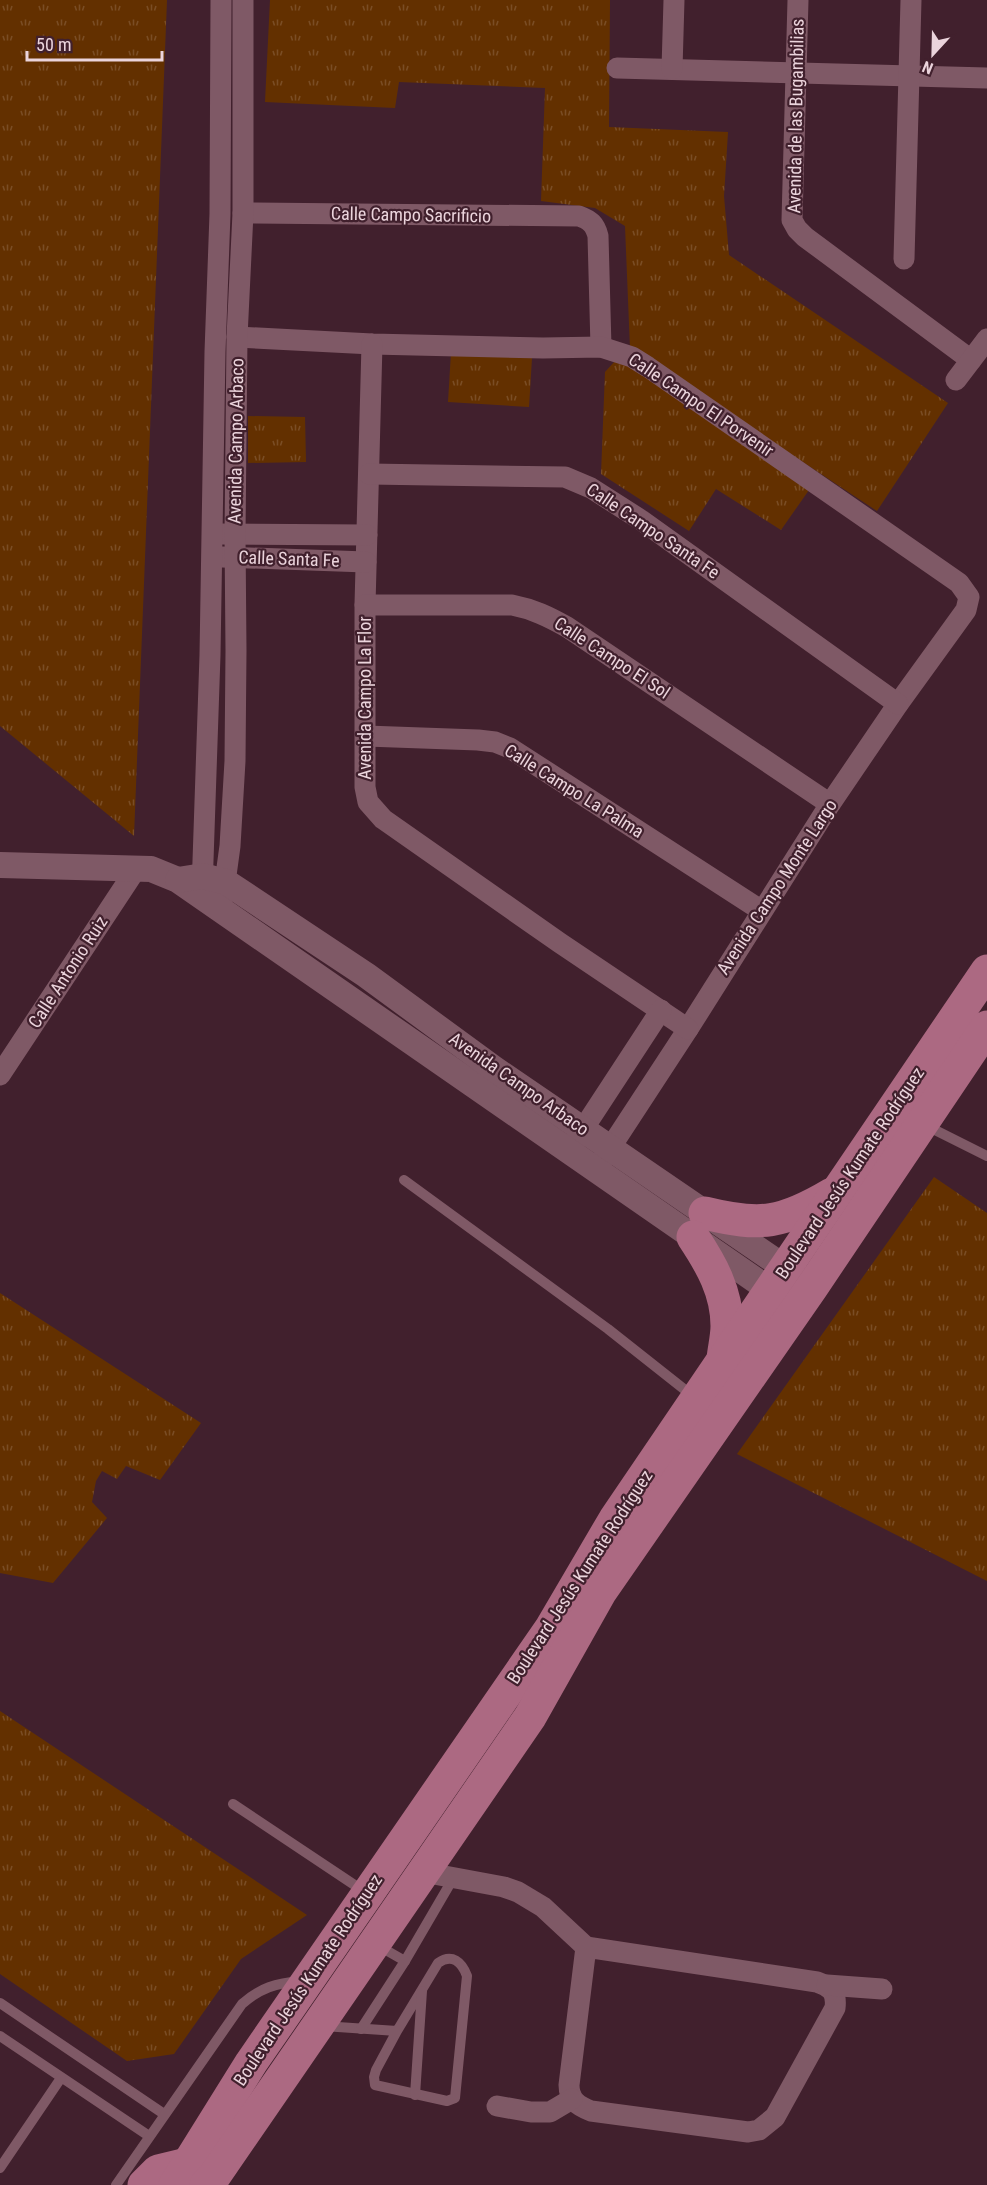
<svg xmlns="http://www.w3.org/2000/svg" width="987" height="2185" viewBox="0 0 987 2185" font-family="'Roboto Condensed',sans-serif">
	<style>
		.grass { fill: url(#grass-tufts) }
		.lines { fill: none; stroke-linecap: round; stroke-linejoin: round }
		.service { stroke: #7f5966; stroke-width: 10 }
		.minor { stroke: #7f5966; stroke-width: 21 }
		.tertiary { stroke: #7f5966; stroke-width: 26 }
		.trunk { stroke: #ac6982; stroke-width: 33 }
		.labels { text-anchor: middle; stroke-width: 4.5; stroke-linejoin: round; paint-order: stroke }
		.street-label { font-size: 18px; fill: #ebd4dc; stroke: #41202d }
	</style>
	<defs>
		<pattern id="grass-tufts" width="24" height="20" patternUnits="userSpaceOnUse" patternTransform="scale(1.5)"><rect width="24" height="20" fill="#633000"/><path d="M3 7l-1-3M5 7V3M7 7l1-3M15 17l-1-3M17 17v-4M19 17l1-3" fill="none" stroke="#7a4d25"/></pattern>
	</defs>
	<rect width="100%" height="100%" fill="#41202d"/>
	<g class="grass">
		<polygon points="0,0 167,0 134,836 0,726"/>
		<polygon points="270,0 610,0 609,127 728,132 724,196 729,255 948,403 877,511 630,348 625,226 595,208 541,201 545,88 399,82 395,108 265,102"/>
		<polygon points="451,353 532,358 529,407 448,402"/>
		<polygon points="625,360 809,490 781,530 716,489 689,531 601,474 605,372 615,361"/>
		<polygon points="248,416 305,417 306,462 248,463"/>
		<polygon points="934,1177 987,1213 987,1581 737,1454"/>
		<polygon points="0,1293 201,1423 160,1480 126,1466 117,1479 102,1471 96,1481 92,1502 107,1518 53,1583 0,1573"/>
		<polygon points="0,1711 307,1915 241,1959 174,2054 127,2061 0,1974"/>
	</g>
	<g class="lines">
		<g class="service">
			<polyline points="925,1125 987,1156"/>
			<polyline points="404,1180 608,1329 694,1397"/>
			<polyline points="233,1804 365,1892"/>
			<polyline points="377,1945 405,1961"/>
			<polyline points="0,2003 164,2114"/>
			<path d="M323,2026L397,2031L438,1963C452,1953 462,1962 467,1976L455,2098L447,2101L375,2085L374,2077L376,2070L397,2031"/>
			<polyline points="361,2029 405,1961 454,1877"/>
			<polyline points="0,2036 149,2136"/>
			<polyline points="415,2095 422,1991"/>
			<polyline points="0,2168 61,2078"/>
			<path d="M116,2185L242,2004C260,1988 276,1983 301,1981"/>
		</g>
		<g class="minor">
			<polyline points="798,0 792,220 797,229 805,237 971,360"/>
			<polyline points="617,68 987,78"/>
			<polyline points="672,69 674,0"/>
			<path d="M243,213L579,216C590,220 595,224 598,236L601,347"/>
			<polyline points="904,259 911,0"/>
			<polyline points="237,337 372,344 543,348 601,347 632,357 648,367 959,583 969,597 966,610 898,704 830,804 688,1029 601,1162"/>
			<polyline points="372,344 365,605 365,787 368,802 383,819 560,943 688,1029"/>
			<polyline points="956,380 987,339"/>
			<polyline points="369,474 565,477 591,488 641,520 898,704"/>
			<polyline points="220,534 367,535"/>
			<polyline points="222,557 366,562"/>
			<path d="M365,605H512C533,609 549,617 567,627L830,804"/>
			<polyline points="366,736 478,740 495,742 510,748 762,911"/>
			<polyline points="202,890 210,655 215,352 220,214 221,0"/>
			<polyline points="223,897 230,846 235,761 236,651 235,535 237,337 243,213 243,0"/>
			<polyline points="0,1075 136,869"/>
			<polyline points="574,1143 661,1010"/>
			<path d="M423,1872L504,1887L518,1892L543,1907L586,1947L817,1982C831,1987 837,1992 835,2008L775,2117L759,2130L748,2132L591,2111C578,2106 569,2100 569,2085L586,1947"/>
			<polyline points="827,1985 882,1989"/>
			<polyline points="497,2106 531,2112 550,2112 572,2099"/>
		</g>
		<g class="tertiary">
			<polyline points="0,865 151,869 178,880 784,1300"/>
			<polyline points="178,880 203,876 226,882 366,975 493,1068 800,1278"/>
		</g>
		<g class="trunk">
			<path d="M705,1213C761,1227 783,1223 832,1194"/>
			<path d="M693,1237C711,1264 727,1292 727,1326C727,1337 724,1348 723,1359"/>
			<polyline points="144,2185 158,2171 187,2164"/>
			<polyline points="175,2185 251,2063 551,1628 615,1519 987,971"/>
			<polyline points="206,2185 213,2178 530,1717 601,1591 812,1287 987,1027"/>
		</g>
	</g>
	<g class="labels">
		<g class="street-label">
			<text transform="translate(796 116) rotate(-89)" y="6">Avenida de las Bugambilias</text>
			<text transform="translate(411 215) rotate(1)" y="6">Calle Campo Sacrificio</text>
			<text transform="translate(701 405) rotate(34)" y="6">Calle Campo El Porvenir</text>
			<text transform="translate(236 441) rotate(-89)" y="6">Avenida Campo Arbaco</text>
			<text transform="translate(653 531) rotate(34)" y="6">Calle Campo Santa Fe</text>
			<text transform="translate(289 559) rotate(2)" y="6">Calle Santa Fe</text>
			<text transform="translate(612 658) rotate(33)" y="6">Calle Campo El Sol</text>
			<text transform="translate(365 698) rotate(-90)" y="6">Avenida Campo La Flor</text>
			<text transform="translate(574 791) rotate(32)" y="6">Calle Campo La Palma</text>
			<text transform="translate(777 887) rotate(-57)" y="6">Avenida Campo Monte Largo</text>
			<text transform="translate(68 972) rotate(-57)" y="6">Calle Antonio Ruiz</text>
			<text transform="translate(519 1084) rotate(35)" y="6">Avenida Campo Arbaco</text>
			<text transform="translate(850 1173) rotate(-56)" y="6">Boulevard Jesús Kumate Rodríguez</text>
			<text transform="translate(580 1577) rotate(-57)" y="6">Boulevard Jesús Kumate Rodríguez</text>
			<text transform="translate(308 1980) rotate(-56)" y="6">Boulevard Jesús Kumate Rodríguez</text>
		</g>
	</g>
	<g transform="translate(933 54) rotate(202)" stroke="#41202d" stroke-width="4.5" paint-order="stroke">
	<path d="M0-4.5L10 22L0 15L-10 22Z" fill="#ebd4dc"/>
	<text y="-9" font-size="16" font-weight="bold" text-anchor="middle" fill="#ebd4dc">N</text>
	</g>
	<path d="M27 51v9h135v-9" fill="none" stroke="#ebd4dc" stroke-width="3"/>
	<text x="36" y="51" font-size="18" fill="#ebd4dc" stroke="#41202d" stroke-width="4.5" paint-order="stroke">50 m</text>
</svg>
